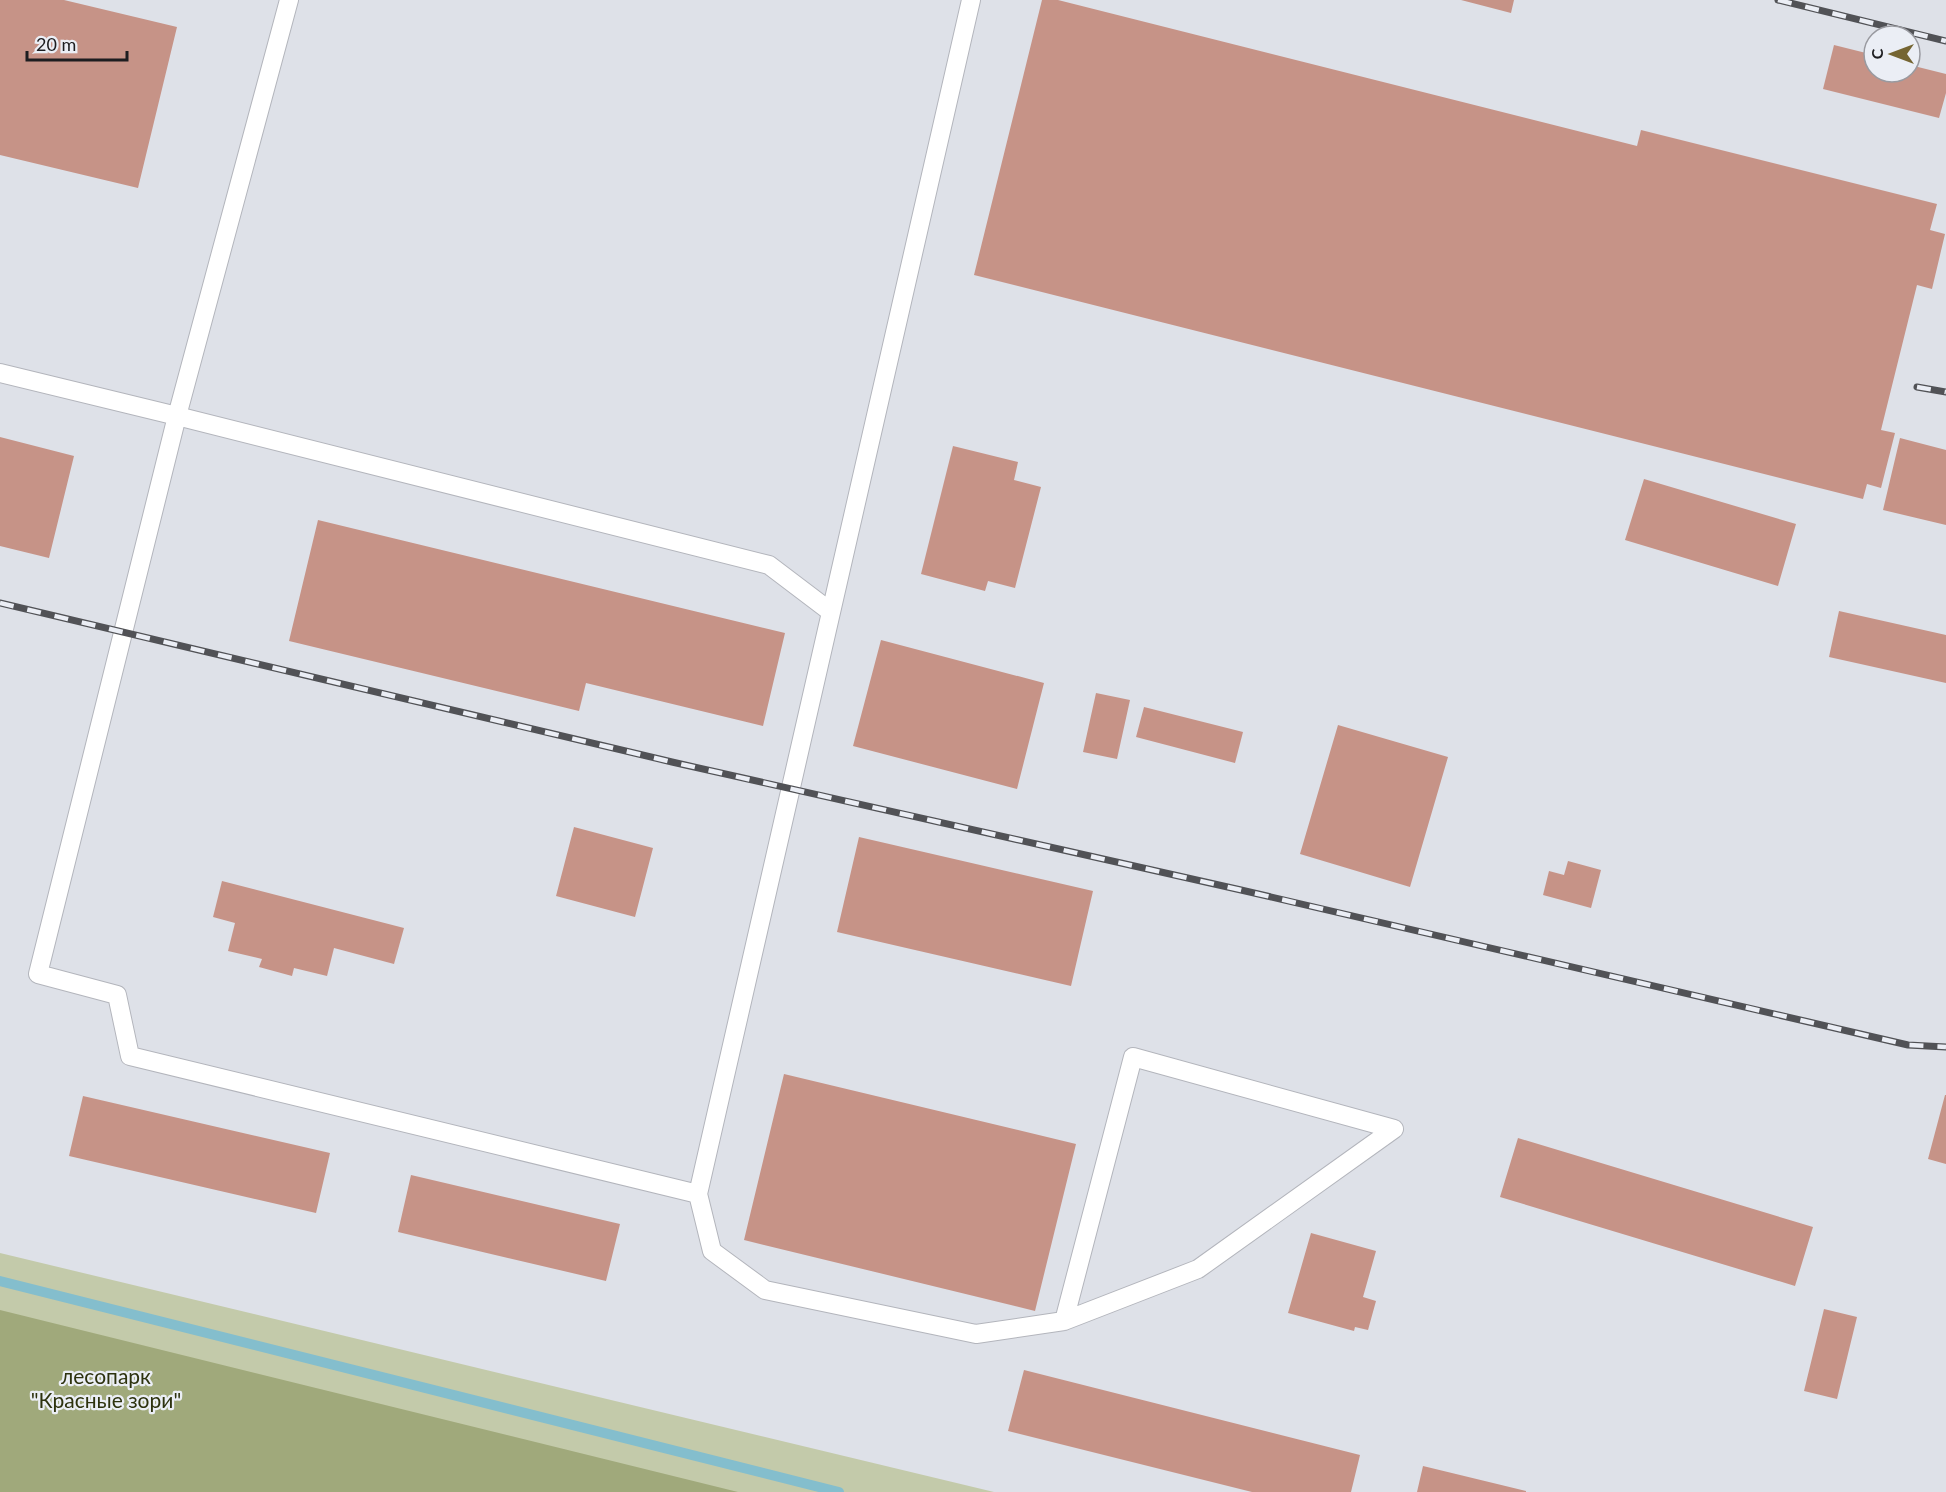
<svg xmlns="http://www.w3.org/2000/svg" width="1946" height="1492" viewBox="0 0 1946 1492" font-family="Lato,sans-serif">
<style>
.green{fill:#c3caaa}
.forest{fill:#a0a97b}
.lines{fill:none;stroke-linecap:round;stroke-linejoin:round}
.stream{stroke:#84becd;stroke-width:10}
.building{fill:#c69387}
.lane-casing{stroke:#b3b5bc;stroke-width:20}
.lane{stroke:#fff;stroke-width:18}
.rail-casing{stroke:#515256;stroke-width:7}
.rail{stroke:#ebeef5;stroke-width:4.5;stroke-dasharray:14;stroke-linecap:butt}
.labels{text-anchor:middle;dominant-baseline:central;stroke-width:4.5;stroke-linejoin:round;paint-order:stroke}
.park-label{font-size:21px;fill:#2d320e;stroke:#ebeef5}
</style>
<rect width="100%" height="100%" fill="#dee1e8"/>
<path class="green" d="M0,1253L994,1492H0Z"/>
<path class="forest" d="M0,1310L738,1492H0Z"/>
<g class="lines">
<path class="stream" d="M0,1281L839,1492"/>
</g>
<path class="building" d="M0,0H64L177,27L138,188L0,155Z
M1042,0H1058L1637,146L1641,130L1937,204L1930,230L1945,234L1932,289L1917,285L1881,430L1895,433L1881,488L1867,484L1863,499L974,275Z
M1461,0H1514L1511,13Z
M1834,45L1874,55V72H1910V65L1946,74V93L1939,118L1823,89Z
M0,437L74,456L49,558L0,546Z
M1900,438L1946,450V525L1883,510Z
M953,446L1018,462L1014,480L1041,487L1015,588L988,581L985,591L921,574Z
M1644,479L1796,524L1778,586L1625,540Z
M318,520L785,633L763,726L586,683L579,711L289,641Z
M1839,611L1946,635V683L1829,657Z
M881,640L1044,683L1017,789L853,746Z
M1096,693L1130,700L1117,759L1083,752Z
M1144,707L1243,732L1235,763L1136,737Z
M1338,725L1448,757L1410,887L1300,854Z
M574,827L653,848L635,917L556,896Z
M859,837L1093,891L1071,986L837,932Z
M1568,861L1601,870L1591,908L1543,895L1549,871L1564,875Z
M222,881L404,928L394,964L334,948L327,976L294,968L292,976L259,967L262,959L228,951L235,923L213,917Z
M784,1074L1076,1144L1035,1311L744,1240Z
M1945,1095H1946V1164L1928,1159Z
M83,1096L330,1153L316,1213L69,1156Z
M1518,1138L1813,1227L1795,1286L1500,1197Z
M411,1175L620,1224L606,1281L398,1232Z
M1311,1233L1376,1251L1363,1297L1376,1301L1368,1330L1355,1327L1354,1331L1288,1313Z
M1824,1309L1857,1317L1837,1399L1804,1391Z
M1024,1370L1360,1455L1351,1492H1252L1008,1431Z
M1423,1466L1526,1491V1492H1417Z"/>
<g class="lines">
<g class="lane-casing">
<path id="lane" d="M289,0L177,416L38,974L117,995L130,1056L698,1194L971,0
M0,373L177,416L769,565L831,612
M698,1194L712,1251L765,1290L976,1334L1064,1321L1198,1269L1394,1129
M1064,1321L1133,1057L1394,1129"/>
</g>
<use href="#lane" class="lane"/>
<g class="rail-casing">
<path id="rail" d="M1778,0L1946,41
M1917,387L1946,392
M0,603L672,762L1241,890L1908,1045L1946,1047"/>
</g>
<use href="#rail" class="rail"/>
</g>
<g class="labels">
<g class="park-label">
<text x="106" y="1375">лесопарк<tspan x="106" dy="24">"Красные зори"</tspan></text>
</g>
</g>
<g transform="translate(1892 54) rotate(270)"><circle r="28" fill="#ebeef5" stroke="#999aa0" stroke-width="1.5"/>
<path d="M0-4.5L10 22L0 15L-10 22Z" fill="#756532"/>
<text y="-9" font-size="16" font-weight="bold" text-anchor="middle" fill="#1d1d20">С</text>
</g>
<path d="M27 51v9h100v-9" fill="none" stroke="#1d1d20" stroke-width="3"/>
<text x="36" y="51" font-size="18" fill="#1d1d20" stroke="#ebeef5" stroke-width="4.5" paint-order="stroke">20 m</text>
</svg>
